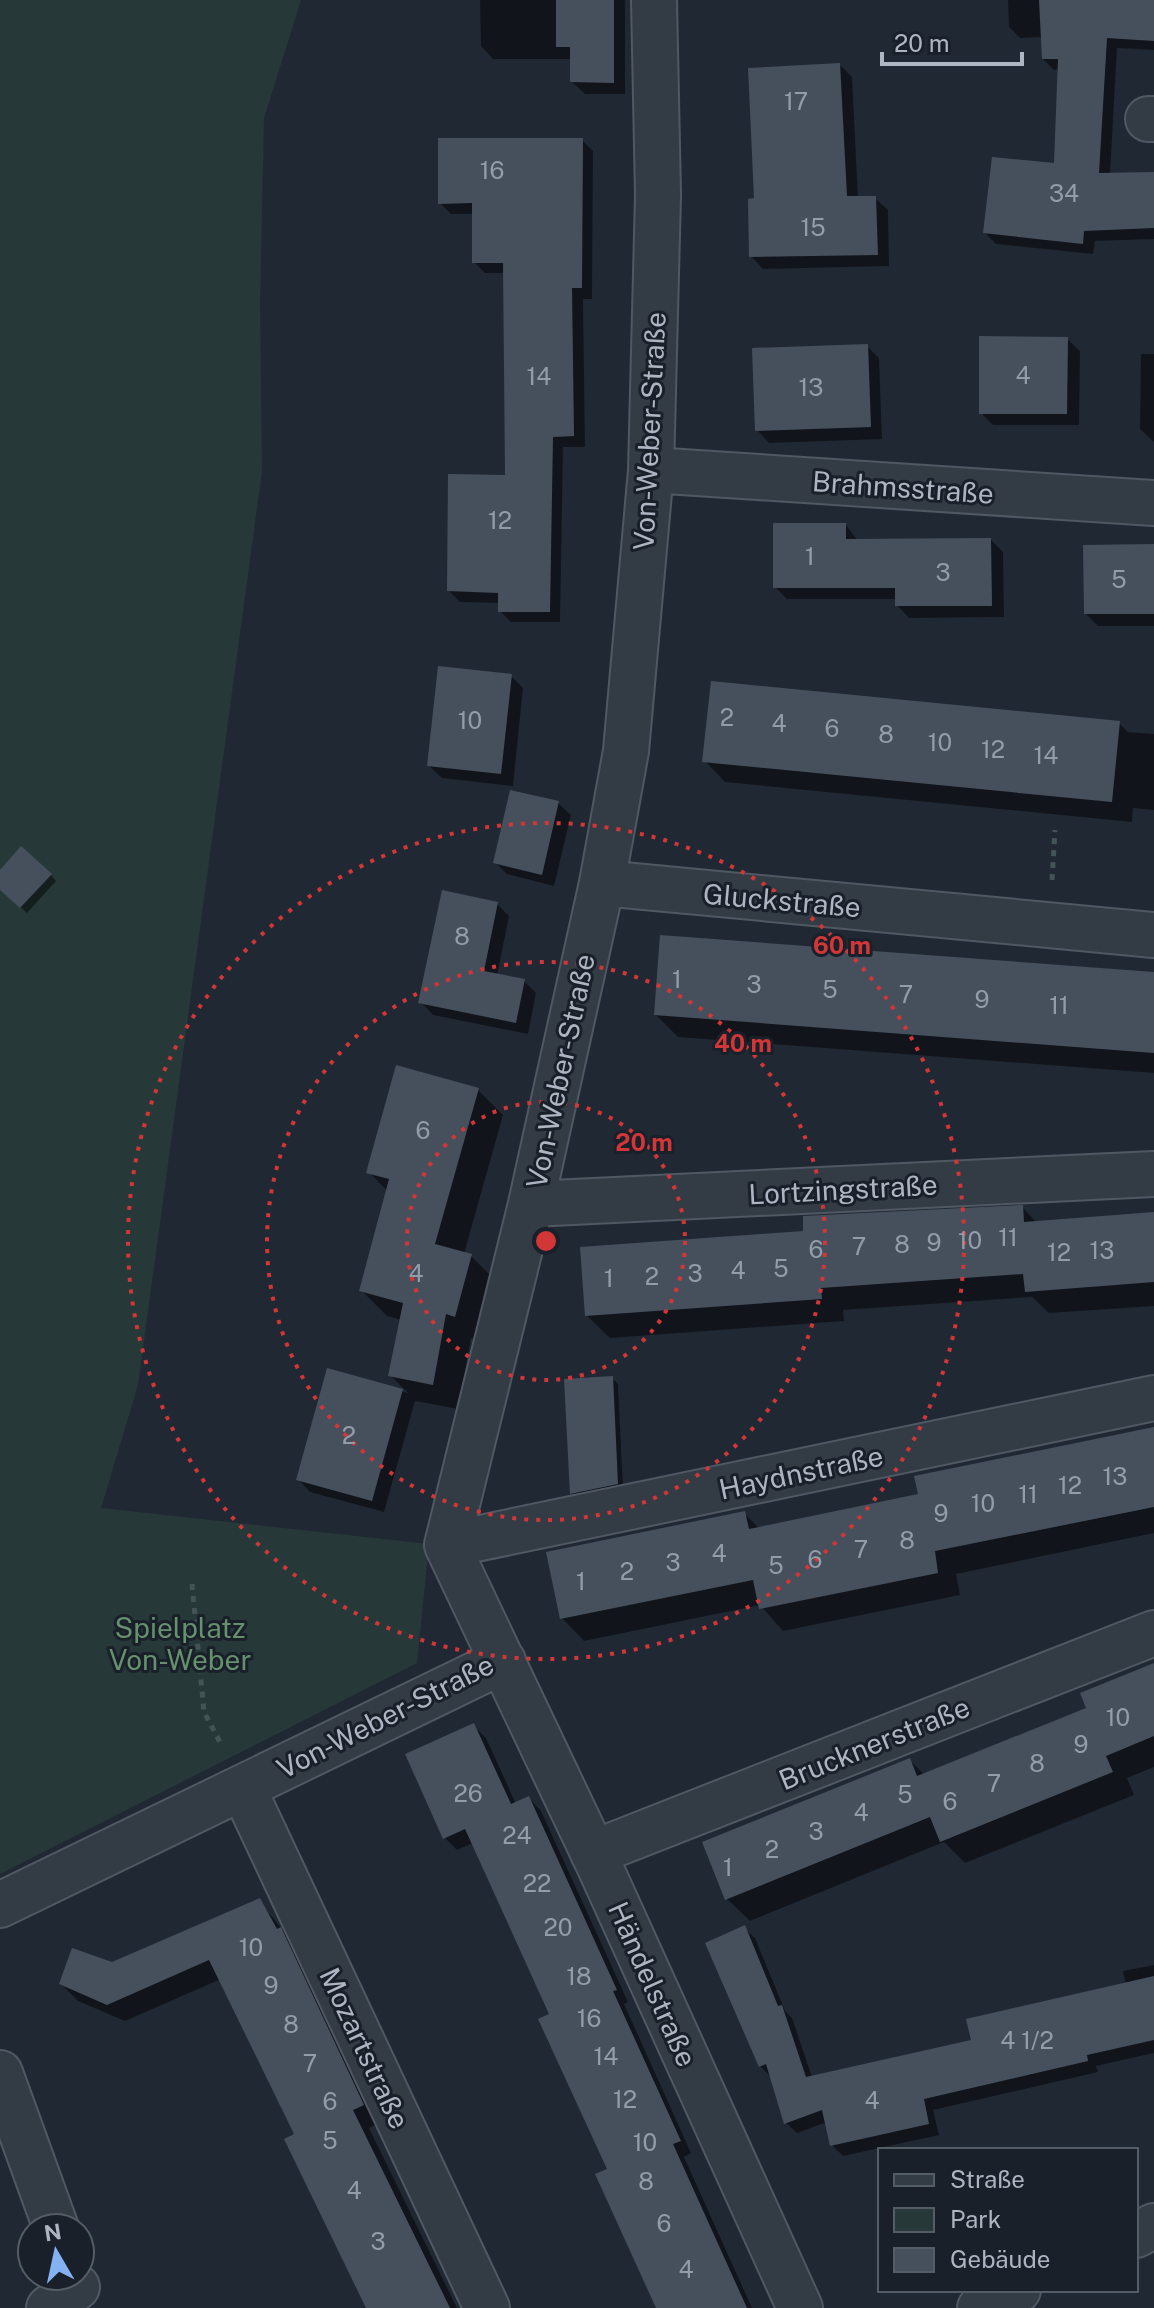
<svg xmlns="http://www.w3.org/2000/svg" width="1154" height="2308" viewBox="0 0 1154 2308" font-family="'Public Sans',sans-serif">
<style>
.green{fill:#263938}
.shadow{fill:#0007}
.building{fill:#46505d}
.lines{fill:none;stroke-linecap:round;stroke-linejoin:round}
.minor-casing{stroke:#505863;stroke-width:48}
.path{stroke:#435456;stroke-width:5;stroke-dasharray:6 6;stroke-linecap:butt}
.minor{stroke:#333b44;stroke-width:44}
.ring{fill:none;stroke:#d23637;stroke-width:4;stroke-dasharray:4 8}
.labels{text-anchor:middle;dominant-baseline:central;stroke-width:6;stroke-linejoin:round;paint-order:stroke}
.number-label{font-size:24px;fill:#939ca9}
.street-label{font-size:28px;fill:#adb5c2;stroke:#192029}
.park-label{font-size:28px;fill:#66906e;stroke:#192029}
.centre{fill:#d23637;stroke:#192029;stroke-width:4}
.ring-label{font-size:24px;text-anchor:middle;font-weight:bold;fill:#d23637;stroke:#192029;stroke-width:6;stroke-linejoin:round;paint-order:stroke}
</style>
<rect width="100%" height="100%" fill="#202933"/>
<path class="green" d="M0,0H301L264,118L260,303L262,471L138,1385L101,1508L429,1544L417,1663L0,1874Z"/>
<path class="shadow" d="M480,0H625V94H585L572,82V59H493L481,46Z
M1008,0H1154V50L1117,48L1110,175L1154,173V239L1095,241L1093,254L996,244L985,233L1055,166L1060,69L1054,70L1043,59L1042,37L1020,38L1009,27Z
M840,65L852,77L858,198H875L888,210L889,266L763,269L751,256L756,200Z
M582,140L593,151L592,299H583L585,447H563L560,622H511L500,611V603L460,602L449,591L507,477L505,273H485L474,262V214H451L440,203Z
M1067,339L1080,351L1079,425H993L981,413Z
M867,346L879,358L882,439L769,443L757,430Z
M1141,354H1154V442L1140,429Z
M846,525L858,541L991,540L1003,552L1004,617L909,618L897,605V599H787L775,587Z
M1154,546V626H1098L1086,614Z
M511,676L523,688L513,786L442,778L429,766Z
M1119,723L1128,732L1154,734V810L1133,808L1132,822L725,782L705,761Z
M558,803L571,815L554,886L507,874L495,862Z
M0,873L51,875L56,881L27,913L0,889Z
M497,904L509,916L497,976L524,981L536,993L528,1034L433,1015L421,1002Z
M1154,974V1073L678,1037L656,1015Z
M478,1090L503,1115L464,1254L471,1256L497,1282L481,1341L471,1338L458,1409L415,1401L384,1512L310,1492L298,1479L328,1371L408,1393L390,1375L401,1320L387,1316L361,1290L388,1192L369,1172Z
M1022,1207L1037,1223L1154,1214V1306L1049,1313L1032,1297L843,1310L844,1321L610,1338L587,1316L805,1233Z
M612,1378L618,1384L623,1489L577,1499L572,1493Z
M1154,1429V1533L956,1574L960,1595L783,1631L760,1605L584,1641L562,1618L744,1513L760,1529L920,1496Z
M1154,1666V1767L1127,1778L1134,1795L965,1863L944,1842L750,1921L727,1899L909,1760L925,1775L1088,1709Z
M474,1726L486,1738L516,1804L529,1798L541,1811L628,2002L624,2004L691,2153L684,2157L752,2308H658L552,2015L473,1843L457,1850L445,1838Z
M259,1901L297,1947L380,2122L369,2128L457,2308H368L297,2135L221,1979L125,2021L78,2001L61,1984Z
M744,1928L755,1938L785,2011L792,2018L812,2077L973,2042L1126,1985L1123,1971L1154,1965V2053L1096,2066L1098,2072L933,2110L939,2135L843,2156L832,2145L827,2122L797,2133L786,2123L771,2077L760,2066Z"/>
<path class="building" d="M556,0H614V83L570,82V47H556Z
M1039,0H1154V41L1107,38L1099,173L1154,172V228L1084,231L1083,244L983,233L992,157L1054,163L1058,59H1042Z
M840,63L847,196H876L878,255L749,257L748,199L754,198L748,68Z
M438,138H583L582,288H572L574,436L553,437L550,612H498V593L447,591L448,474L505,475L503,263H472V203L438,204Z
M979,336L1068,337L1067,414H979Z
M868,344L871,427L755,431L752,348Z
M773,523H846V539L991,538L992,606H895V588H773Z
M1154,544V614H1084L1083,545Z
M438,666L512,674L501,774L427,766Z
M711,681L1120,721L1112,802L702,762Z
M510,790L559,801L542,875L493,863Z
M21,846L52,874L20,908L0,890V870Z
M442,890L498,902L484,971L525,979L516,1023L418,1003Z
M660,935L1154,972V1053L654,1015Z
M396,1065L479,1088L435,1244L472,1254L455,1317L446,1314L433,1385L388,1376L403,1303L359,1291L389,1179L366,1173Z
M1023,1205L1024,1222L1154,1212V1282L1025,1292L1023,1274L821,1288L822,1299L585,1316L580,1247L803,1231V1216Z
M327,1368L403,1389L372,1501L296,1480Z
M613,1376L618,1484L570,1494L564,1379Z
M1154,1427V1507L935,1551L938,1573L759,1609L753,1580L560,1619L546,1552L745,1511L749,1529L918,1494L914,1476Z
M1154,1663V1736L1106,1756L1113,1772L940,1842L930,1817L725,1900L702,1842L910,1758L917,1776L1086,1708L1080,1693Z
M474,1723L511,1804L529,1796L617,1990L613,1991L681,2141L673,2144L747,2308H656L595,2174L607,2169L538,2019L549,2014L465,1829L443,1839L405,1754Z
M260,1898L277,1929L281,1927L364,2105L353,2110L450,2308H366L284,2139L294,2134L209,1960L107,2005L59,1984L72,1948L112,1962Z
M745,1925L778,2006L782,2005L806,2077L971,2040L966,2019L1154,1976V2040L1087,2055L1088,2061L924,2099L929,2124L830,2146L822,2110L784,2124L766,2064L759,2067L705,1943Z"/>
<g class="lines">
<g class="minor-casing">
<path id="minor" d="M654,0L658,195L651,470L626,751L602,883L531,1204L447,1545L599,1865L800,2308
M1148,119H1154
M651,470L1154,503
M602,883L1154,935
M531,1204L1154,1174
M447,1545L1154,1398
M243,1788L487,2308
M593,1853L1154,1633
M0,1905L503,1661
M0,2073L56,2228
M1136,2235L1154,2226
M49,2308L77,2287
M980,2308L1018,2290"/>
</g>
<path class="path" d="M1052,880L1055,830
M192,1584L204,1712L222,1746"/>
<use href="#minor" class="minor"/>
</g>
<g class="ring">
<circle cx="546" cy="1241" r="139"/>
<circle cx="546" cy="1241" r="279"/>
<circle cx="546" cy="1241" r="418"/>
</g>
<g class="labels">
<g class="number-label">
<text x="796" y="101">17</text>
<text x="492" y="170">16</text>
<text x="1064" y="193">34</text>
<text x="813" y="227">15</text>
<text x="1023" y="375">4</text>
<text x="539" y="376">14</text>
<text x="811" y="387">13</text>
<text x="500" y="520">12</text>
<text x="810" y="556">1</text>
<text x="943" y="572">3</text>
<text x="1119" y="579">5</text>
<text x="727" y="717">2</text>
<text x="470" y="720">10</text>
<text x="779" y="723">4</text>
<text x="832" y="728">6</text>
<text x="886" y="734">8</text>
<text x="940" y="742">10</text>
<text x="993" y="749">12</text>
<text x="1046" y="755">14</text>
<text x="462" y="936">8</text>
<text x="677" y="979">1</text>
<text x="754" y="984">3</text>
<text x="830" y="989">5</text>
<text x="906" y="994">7</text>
<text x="982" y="999">9</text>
<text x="1059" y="1005">11</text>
<text x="423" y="1130">6</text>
<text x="1008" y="1237">11</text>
<text x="970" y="1240">10</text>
<text x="934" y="1242">9</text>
<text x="902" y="1244">8</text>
<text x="859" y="1246">7</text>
<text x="816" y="1249">6</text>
<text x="1102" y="1250">13</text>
<text x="1059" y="1252">12</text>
<text x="781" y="1268">5</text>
<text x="738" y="1270">4</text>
<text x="416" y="1273">4</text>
<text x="695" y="1273">3</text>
<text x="652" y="1276">2</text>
<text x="609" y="1278">1</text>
<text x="349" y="1435">2</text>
<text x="1115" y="1476">13</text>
<text x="1070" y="1485">12</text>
<text x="1028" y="1494">11</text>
<text x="983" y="1503">10</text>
<text x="941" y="1513">9</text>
<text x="907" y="1540">8</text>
<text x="861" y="1549">7</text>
<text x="719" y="1553">4</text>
<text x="815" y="1559">6</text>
<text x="673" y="1562">3</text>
<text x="776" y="1565">5</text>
<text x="627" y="1571">2</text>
<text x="581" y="1581">1</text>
<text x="1118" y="1717">10</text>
<text x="1081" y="1744">9</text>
<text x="1037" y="1763">8</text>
<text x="994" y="1783">7</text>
<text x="468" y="1793">26</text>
<text x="905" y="1794">5</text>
<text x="950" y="1801">6</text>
<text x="861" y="1812">4</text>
<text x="816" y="1831">3</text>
<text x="517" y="1835">24</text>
<text x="772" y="1849">2</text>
<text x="728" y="1867">1</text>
<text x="537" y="1883">22</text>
<text x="558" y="1927">20</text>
<text x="251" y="1947">10</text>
<text x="579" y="1976">18</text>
<text x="271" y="1985">9</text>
<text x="589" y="2018">16</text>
<text x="291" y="2024">8</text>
<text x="1027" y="2040">4 1/2</text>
<text x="606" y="2056">14</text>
<text x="310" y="2063">7</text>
<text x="625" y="2099">12</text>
<text x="872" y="2100">4</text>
<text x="330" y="2101">6</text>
<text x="330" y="2140">5</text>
<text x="645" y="2142">10</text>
<text x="646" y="2181">8</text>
<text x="354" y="2190">4</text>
<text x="664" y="2223">6</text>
<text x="378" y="2241">3</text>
<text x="686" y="2269">4</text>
</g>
<g class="street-label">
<text transform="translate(649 431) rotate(-87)">Von-Weber-Straße</text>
<text transform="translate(903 487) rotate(4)">Brahmsstraße</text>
<text transform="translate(782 900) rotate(5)">Gluckstraße</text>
<text transform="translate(560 1071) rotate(-78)">Von-Weber-Straße</text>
<text transform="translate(843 1189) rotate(-3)">Lortzingstraße</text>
<text transform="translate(801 1472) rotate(-12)">Haydnstraße</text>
<text transform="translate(385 1716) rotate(-27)">Von-Weber-Straße</text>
<text transform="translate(874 1743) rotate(-22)">Brucknerstraße</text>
<text transform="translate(653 1984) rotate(66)">Händelstraße</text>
<text transform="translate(365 2048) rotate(65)">Mozartstraße</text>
</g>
<g class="park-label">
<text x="180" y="1627">Spielplatz<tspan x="180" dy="32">Von-Weber</tspan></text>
</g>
</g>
<circle cx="546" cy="1241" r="12" class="centre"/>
<g class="ring-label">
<text x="842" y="954">60 m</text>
<text x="743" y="1052">40 m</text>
<text x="644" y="1151">20 m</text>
</g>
<rect x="878" y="2148" width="260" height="144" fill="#192029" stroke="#545c66" stroke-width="2"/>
<rect x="894" y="2174" width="40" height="12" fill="#333b44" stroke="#545c66" stroke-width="2"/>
<text x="950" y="2188" font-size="24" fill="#adb5c2">Straße</text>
<rect x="894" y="2208" width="40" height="24" fill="#263938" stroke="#545c66" stroke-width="2"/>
<text x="950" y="2228" font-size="24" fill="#adb5c2">Park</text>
<rect x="894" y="2248" width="40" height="24" fill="#46505d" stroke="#545c66" stroke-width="2"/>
<text x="950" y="2268" font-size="24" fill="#adb5c2">Gebäude</text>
<g transform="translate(56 2252) rotate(351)"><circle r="38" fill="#192029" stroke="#545c66" stroke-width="2"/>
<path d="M0-6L14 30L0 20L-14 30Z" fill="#83b1f1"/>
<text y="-12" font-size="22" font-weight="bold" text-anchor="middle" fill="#adb5c2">N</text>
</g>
<path d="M882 52v12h140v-12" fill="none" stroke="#adb5c2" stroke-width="4"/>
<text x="894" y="52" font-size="24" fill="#adb5c2" stroke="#192029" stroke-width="6" paint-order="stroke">20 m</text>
</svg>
